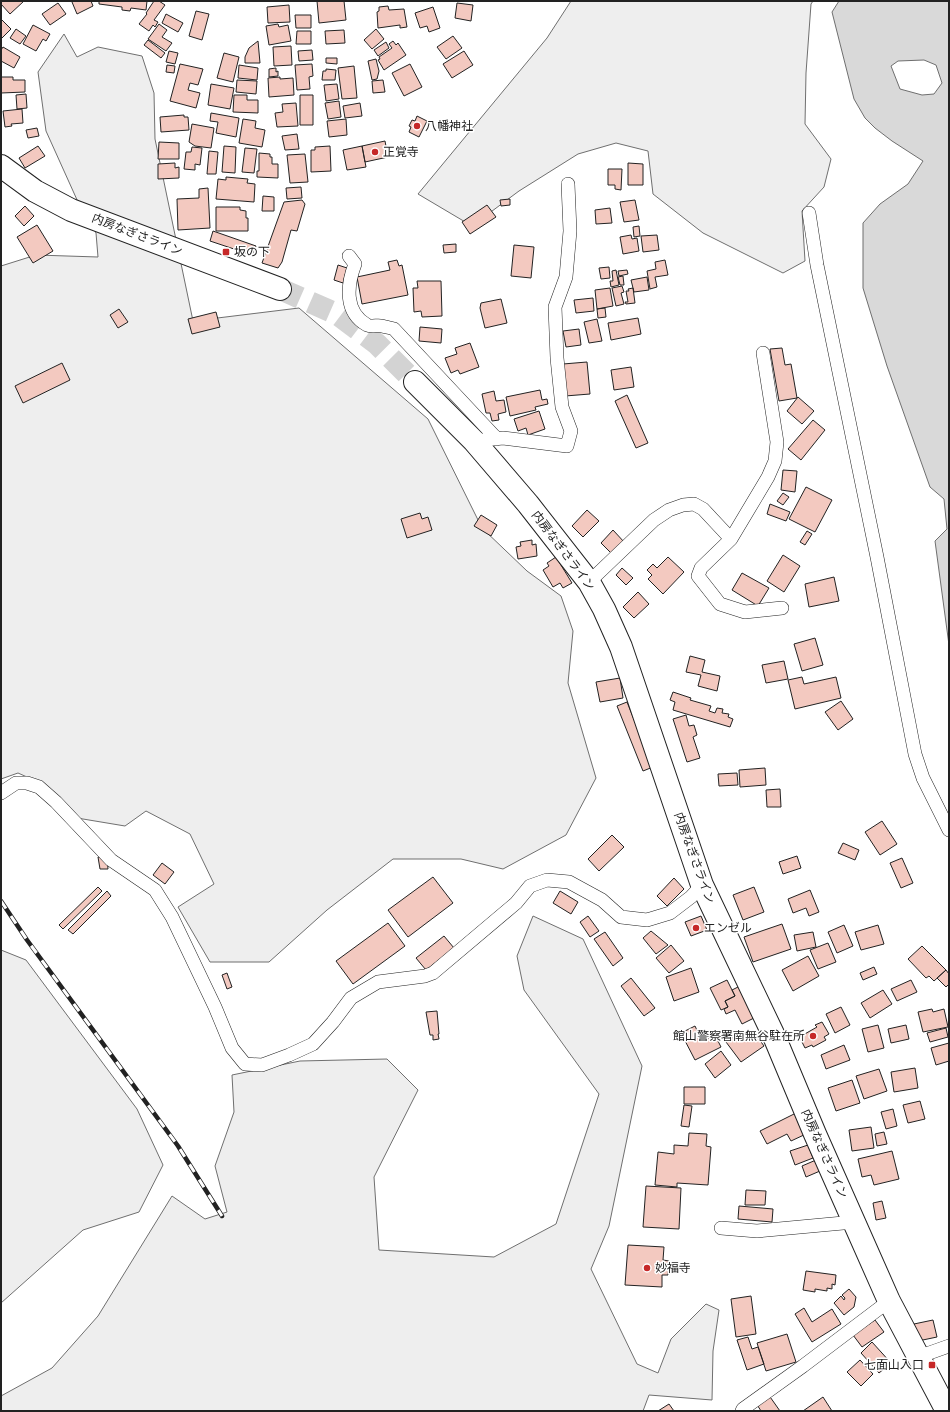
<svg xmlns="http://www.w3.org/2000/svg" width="950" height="1412" viewBox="0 0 950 1412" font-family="'Sofia Sans Condensed','Noto Sans JP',sans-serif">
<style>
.green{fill:#eee;stroke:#6f6f6f}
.water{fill:#d9d9d9;stroke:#6f6f6f;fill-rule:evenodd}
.building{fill:#f3c9c0;stroke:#222}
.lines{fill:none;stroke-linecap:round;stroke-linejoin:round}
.highway-tunnel{stroke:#d3d3d3;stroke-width:22;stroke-dasharray:22 11;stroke-linecap:butt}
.street-casing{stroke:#222;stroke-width:14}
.highway-casing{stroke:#222;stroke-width:24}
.street{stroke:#fff;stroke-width:13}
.highway{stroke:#fff;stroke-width:22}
.rail-casing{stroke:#222;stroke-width:4.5}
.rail{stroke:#fff;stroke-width:3;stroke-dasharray:9;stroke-linecap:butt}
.poi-dot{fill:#c62828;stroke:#fff;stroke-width:1.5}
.labels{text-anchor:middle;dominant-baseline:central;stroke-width:3;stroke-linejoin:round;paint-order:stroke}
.poi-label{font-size:12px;fill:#222;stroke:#fff;text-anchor:start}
.street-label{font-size:12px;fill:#222;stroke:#fff}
</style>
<rect width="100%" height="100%" fill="#fff"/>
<path class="green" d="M571,1H813L811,4L806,73L805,124L831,159L824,187L802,211L805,261L783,273L703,233L653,194L648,151L616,143L578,154L519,191L472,226L418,194L547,38Z
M64,34L77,57L98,47L142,56L154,93L155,139L193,321L299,308L428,419L482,528L527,571L561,596L573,631L568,683L596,778L566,835L503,869L461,859H393L327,910L269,962H210L178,907L214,884L190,834L146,811L125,826L77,818L45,785L18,773L1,779V266L36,255L98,257L96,233L78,202L46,131L38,72Z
M533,916L583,939L642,1066L609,1226L591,1269L637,1364L658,1373L671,1339L706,1304L719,1310L713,1351L712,1400L649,1395L643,1411H1V1396L52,1368L98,1316L172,1196L205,1219L227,1212L215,1166L234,1112L232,1075L300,1061L387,1059L418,1090L374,1177L379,1250L494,1257L556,1224L599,1094L524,990L517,956Z
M1,950L26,960L137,1109L163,1165L139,1212L83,1230L1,1303Z"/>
<path class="water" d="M839,1H949V645L935,541L947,529L944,499L930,487L887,366L863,288V223L880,204L908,184L923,161L892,141L875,128L865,118L854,99L832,12ZM924,60L936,65L942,83L934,94L922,95L900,89L891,66L898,61Z"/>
<path class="building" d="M1,1H24L10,14L1,4Z
M73,1H91L93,6L77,14L72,2Z
M99,1H147L146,10L131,8L130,11L122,10V7L99,4Z
M154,1H159L165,5L154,20L158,22L155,27L153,25L149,31L139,24L147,14L146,13Z
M317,1H344L346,20L319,23Z
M58,3L66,14L50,25L42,14Z
M457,3L473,5L471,21L455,18Z
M289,5L290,22L268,23L267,7Z
M388,6L389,10L404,9L407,27L400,28V25L378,28L377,12L379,11V7Z
M433,7L440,28L429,32L427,26L420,28L415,13Z
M196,11L209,14L202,40L189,36Z
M166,14L183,23L178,32L162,23Z
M295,15H311V28H296Z
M2,20L11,29L1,39V21Z
M159,24L167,30L162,37L172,43L166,51L148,39Z
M278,24L279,27L288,25L291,41L269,45L266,26Z
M33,25L50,34L46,41L43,39L36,51L23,44Z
M16,29L26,36L20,44L10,38Z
M376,29L384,39L372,49L364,40Z
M344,30L345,43L326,44L325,31Z
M297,31H311V44H296Z
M453,36L462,48L446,59L437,47Z
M148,40L165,53L161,58L144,45Z
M258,41L260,63H245V57L249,48Z
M393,41L396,45L398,43L406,55L384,70L378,60L380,59L379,57L392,48L389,44Z
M386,42L389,48L378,56L374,50Z
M291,46L292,65L274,66L273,47Z
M3,47L20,57L14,68L1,61V50Z
M312,50L313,60L299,61L298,51Z
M169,51L178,53L175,64L166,62Z
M464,51L473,65L452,78L443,64Z
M224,53L239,57L233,82L217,78Z
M326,58H337V64L326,63Z
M376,59L379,71L377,79L372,80L368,61Z
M180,64L203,69L198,85L190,83L188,90L200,93L196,108L170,101Z
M312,64L313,76L309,77L310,89L297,90L295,65Z
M410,64L422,87L404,96L392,73Z
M167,65L175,66L174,73L166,72Z
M239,65L258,68L257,80L238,78Z
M354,66L357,98L342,99L338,68Z
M276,68V72L278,71V76L269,77V69Z
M326,69L336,70L335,80H322L323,71H326Z
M1,77H13V80H25V92L1,93Z
M280,77V79L293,78L294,95L269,97L268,78Z
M237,80L257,81L256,94L236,92Z
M383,80L385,92L373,93L372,81Z
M211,84L234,88L230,109L208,105Z
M337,84L339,99L326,101L324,85Z
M26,94L27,108L17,109L16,95Z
M234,95H247V100H258V113L233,112Z
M300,95H313V125H300Z
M339,101L341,117L328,119L325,103Z
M296,103L298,126L277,127L275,113L283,112L282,104Z
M360,103L362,116L345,118L343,106Z
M22,109L23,123L11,124L12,126L5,127L3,111Z
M211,113L239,118L236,137L216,133L218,122L210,121Z
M184,115V117H188L189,130L161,132L160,117Z
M417,116L427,121L419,137L409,132L411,127L409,126L412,120L415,121Z
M243,119L256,121L255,128L265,130L262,147L239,143Z
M346,119L347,135L329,137L327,121Z
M192,124L214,128L211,148L195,146L189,142Z
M37,128L39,136L28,138L26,130Z
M297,134L299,149L285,150L282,136Z
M385,141L388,157L365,162L362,146Z
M159,142L179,143V159H158Z
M38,146L45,156L25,168L19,158Z
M224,146L236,147L235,173L222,172Z
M330,146L331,171L311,172V150H315V147Z
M362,146L366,167L347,170L343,150Z
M192,147L202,148L200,165L195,164V170L184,169L186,152H191Z
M245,148L257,149L254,173L242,172Z
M209,151L218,152L216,174H207Z
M259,153L270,154V157H272V164H278V178L257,177V171H259Z
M305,154L308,182L290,183L287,155Z
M175,163V168L179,167V178L158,179V164Z
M628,163L643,164V185H628Z
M608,169H622L621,190L615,189V185H608Z
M226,177L248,179L247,183L255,184L254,202L216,199L218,179L226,180Z
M301,187L302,198L287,199L286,188Z
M208,188L210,228L178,230L177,199L199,198V189Z
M263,196L274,197V211H262Z
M510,199V205L501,206L500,200Z
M302,200L305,204L297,231L291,230L282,262L278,268L262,263L284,202Z
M635,200L639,220L624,222L620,202Z
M487,205L496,217L470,234L462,222Z
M25,206L34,216L24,226L15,216Z
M216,207H240V210L246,211V218H248V231H216Z
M610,208L612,223L596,224L595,210Z
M37,225L53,251L33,263L17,237Z
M639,226L640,236L634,237L633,227Z
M213,231L256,246L252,255L210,241Z
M631,235L632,239L637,238L639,251L623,254L620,237Z
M657,235L659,250L643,252L641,236Z
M456,244V252L444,253L443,245Z
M514,245L534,247L531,278L511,276Z
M397,260L399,266L402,265L408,295L362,304L357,277L390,270L388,262Z
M665,260L668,275L655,277L657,287L650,289L647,271L656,269L655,262Z
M338,265L347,268L343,283L334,280Z
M609,267L610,278L601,279L599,268Z
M616,270L619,285L611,287L610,281H613L612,271Z
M627,270L628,274L619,276L618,271Z
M623,276L624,285H620L618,277Z
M647,277L649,290L634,292L631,280Z
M417,281H441L442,316L422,317L421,311L414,312L413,288H418Z
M622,286L624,292L621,293L624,304L616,306L612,288Z
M610,288L613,306L597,309L595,290Z
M633,288L635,303L626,304L625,302H628L626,291H629L628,289Z
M593,298L594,311L576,313L574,300Z
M501,299L507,323L485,328L480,308L481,303Z
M605,308L606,317L598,318L597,309Z
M119,309L128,322L118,328L110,315Z
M216,312L220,327L192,334L188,319Z
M638,318L641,334L611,340L608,323Z
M597,319L602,341L589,343L584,322Z
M420,327L442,329L441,343L419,341Z
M579,329L581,345L566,347L563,331Z
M470,343L479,367L460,374L458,370L451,373L445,358L457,354L455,348Z
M782,348L785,365L791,364L797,398L779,401L770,349Z
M587,362L590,394L565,396L563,364Z
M62,363L70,380L23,403L15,386Z
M631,367L634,387L614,390L611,370Z
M540,390L542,400L547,399L548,404L535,407L536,410L510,416L506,397Z
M494,391L496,401L504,400L506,412L498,414L499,420L492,421L490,413H486L482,394Z
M627,395L648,443L636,448L615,401Z
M798,397L814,411L802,424L787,411Z
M539,411L545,429L528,435L526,428L518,431L514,419Z
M813,420L825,430L801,460L788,449Z
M783,470L797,471L795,492L781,490Z
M806,487L832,500L815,532L789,519Z
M783,493L789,497L783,505L777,501Z
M770,504L790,512L786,521L767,514Z
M587,510L599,521L583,537L572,526Z
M420,513L422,519L428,517L432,530L407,538L401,519Z
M481,515L497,525L491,536L474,526Z
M613,530L625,543L613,555L601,543Z
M807,531L812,534L805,545L800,542Z
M532,540V545L536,544L537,556L518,559L516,547L521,546L520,542Z
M783,555L800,566L784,592L767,581Z
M556,557L572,583L563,588L560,583L553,587L543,570L549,566L547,563Z
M668,557L684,572L663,594L648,579L652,575L647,570L653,564L657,568Z
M622,568L633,578L626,585L616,575Z
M742,573L769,588L758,606L732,590Z
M834,577L839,601L809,607L805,584Z
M638,592L649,604L634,618L623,607Z
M815,638L823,665L802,671L794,644Z
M690,656L705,660L702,672L720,676L717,691L698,686L701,675L686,672Z
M784,661L788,679L766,683L762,665Z
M802,677L804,684L836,677L841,698L795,709L788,680Z
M620,678L623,698L600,702L596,682Z
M673,692L691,698L690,700L711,706L709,711L715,713L717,708L723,709L722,713L729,714L728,717L733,719L730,727L673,710L675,702L670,700Z
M841,701L853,719L838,730L825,712Z
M627,702L653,767L643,771L617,706Z
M686,715L689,726L694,725L697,735L693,737L700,758L687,762L673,719Z
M765,768L766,785L740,787L739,770Z
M737,773L738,785L719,786L718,774Z
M780,789L781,807H767L766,790Z
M882,821L897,844L880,855L865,832Z
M612,835L624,847L599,871L588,859Z
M843,843L859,850L855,860L838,853Z
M107,856L108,869H100L98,857Z
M797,856L801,868L783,874L779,862Z
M902,858L913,883L901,888L890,863Z
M162,863L174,872L165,884L153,875Z
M433,877L453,903L408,937L388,910Z
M674,878L684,889L667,906L657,896Z
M98,887L102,891L63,929L59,925Z
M754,887L764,912L743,920L733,895Z
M810,890L819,912L809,916L806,908L793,913L788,899Z
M107,891L111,896L73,934L68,930Z
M560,891L578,902L571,914L553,903Z
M588,916L599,931L590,937L580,922Z
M701,916L707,930L691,936L685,922Z
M388,923L405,946L353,984L336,961Z
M782,924L791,949L753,962L744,937Z
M844,925L853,946L837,953L828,932Z
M878,925L884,944L861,950L855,932Z
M651,931L668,945L656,954L643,938Z
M605,932L623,958L613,966L594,939Z
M813,932L816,947L797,951L794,935Z
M444,936L454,948L426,970L416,958Z
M828,943L836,962L818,969L810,950Z
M671,945L684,961L669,973L656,958Z
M922,946L946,970L934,981L929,976L926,978L908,959Z
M808,956L819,976L793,991L782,970Z
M874,967L877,974L863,980L860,973Z
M691,968L699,992L674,1001L666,977Z
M946,970L949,974V984L946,987L937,978Z
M227,973L232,987L227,989L222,975Z
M631,978L655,1008L644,1016L621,986Z
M727,980L735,996L725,1001L728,1007L721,1010L710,988Z
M911,980L917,992L897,1001L891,989Z
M740,986L756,1017L742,1024L735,1010L726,1014L724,1009L728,1007L725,1001L735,996L732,990Z
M883,990L892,1004L870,1018L861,1003Z
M841,1007L850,1025L835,1033L826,1014Z
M932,1009L933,1012L944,1009L948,1027L923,1032L918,1012Z
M437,1011L439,1034H438L439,1039L433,1040V1035H430L426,1012Z
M822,1022L829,1034L824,1037L826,1040L813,1047L812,1045L805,1048L798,1034L802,1032L803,1035L817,1027L815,1025Z
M878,1025L884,1048L868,1052L862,1029Z
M906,1025L909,1039L891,1043L888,1029Z
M695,1026L702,1041L715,1035L721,1047L695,1060L681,1033Z
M946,1028L948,1037L930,1042L927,1033Z
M754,1032L764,1046L741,1062L726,1042L738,1034L742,1040Z
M949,1043V1061L936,1065L931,1048Z
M844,1045L850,1060L826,1069L821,1055Z
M721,1051L731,1065L715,1078L705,1064Z
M915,1068L918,1088L894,1092L891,1072Z
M879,1069L887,1091L864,1099L856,1076Z
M852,1080L860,1103L836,1111L828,1088Z
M684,1087H705V1104H684Z
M920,1101L925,1119L908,1123L903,1105Z
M684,1105L692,1106L689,1127L681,1126Z
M893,1109L897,1126L886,1129L881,1112Z
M796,1113L806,1134L791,1141L787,1134L767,1144L760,1131Z
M871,1127L874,1148L852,1151L849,1130Z
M884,1132L887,1144L877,1146L875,1134Z
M689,1133L707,1134L706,1146L711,1147L708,1185L677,1183V1187L655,1185L658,1152L674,1154V1145L688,1146Z
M808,1145L813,1158L795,1165L790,1151Z
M892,1151L899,1179L874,1185L871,1175L862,1177L858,1159Z
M816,1160L820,1171L806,1177L802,1166Z
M646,1186L681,1188L679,1229L643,1227Z
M746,1190L766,1191L765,1205H745Z
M882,1201L886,1218L876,1220L873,1203Z
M739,1206L773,1209L772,1222L738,1219Z
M628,1245L664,1247L663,1260L669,1261L668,1275H662V1287L625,1285Z
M806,1271L836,1275L835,1285L832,1284V1289L827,1288V1291L815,1289V1292L803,1290Z
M849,1289L856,1297L854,1307L844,1315L834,1303L841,1296L844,1300L845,1298L842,1295Z
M751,1296L756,1334L736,1337L731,1299Z
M804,1308L812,1322L832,1309L841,1324L812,1342L795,1314Z
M875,1320L884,1332L862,1347L853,1335Z
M933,1320L937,1337L918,1341L914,1324Z
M787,1334L796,1362L766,1371L757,1343Z
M748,1337L752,1349L758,1347L764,1364L747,1370L737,1340Z
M872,1342L891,1363L879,1373L861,1353Z
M860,1360L873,1374L861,1386L847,1372Z
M768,1394L780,1411H761L756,1403Z
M823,1397L832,1411H803Z
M669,1404L674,1411H658Z"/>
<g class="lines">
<path class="highway-tunnel" d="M280,289L337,314L377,344L415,382"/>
<g class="street-casing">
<path id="street" d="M809,213L817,265L877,557L915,754L923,778L949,830
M349,256L355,264C347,285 344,312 367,325C371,327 378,325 382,326C386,327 391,328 394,329L497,439
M763,353L777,442L775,461L768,477L731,539L701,568L698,576L720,604L745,612L782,608
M474,441L503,438L567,446L571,431L562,407L557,358L555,307L566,277L570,231L568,184
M589,582L654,520L669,510L683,505L694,504L703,509L731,539
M1,793L16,783H27L39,787L56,802L111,860L155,890L172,917L215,1007L232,1048L245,1064L262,1065L289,1055L313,1044L333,1022L351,998L378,982L425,976L433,973L516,903L530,886L547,880L569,882L602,900L621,917L647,920L670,913L691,897L702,885
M721,1228L757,1231L854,1222
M918,1357L949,1346
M742,1411L743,1409L803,1366L889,1301"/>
</g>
<g class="highway-casing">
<path id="highway" d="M1,166L35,191L71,210L280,289
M415,382L474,441L528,504L589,582L604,609L621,647L702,885L774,1036L815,1134L889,1301L947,1411"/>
</g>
<use href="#street" class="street"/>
<use href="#highway" class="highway"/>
<g class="rail-casing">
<path id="rail" d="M1,901L27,940L178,1146L222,1216"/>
</g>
<use href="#rail" class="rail"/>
</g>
<g class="poi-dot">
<circle cx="417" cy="126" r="4"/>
<circle cx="375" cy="152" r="4"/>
<rect x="222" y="248" width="8" height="8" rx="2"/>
<circle cx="696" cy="928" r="4"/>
<circle cx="813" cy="1036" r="4"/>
<circle cx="647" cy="1268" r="4"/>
<rect x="928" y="1361" width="8" height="8" rx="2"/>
</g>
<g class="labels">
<g class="poi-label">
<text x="425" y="126">八幡神社</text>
<text x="383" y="152">正覚寺</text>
<text x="234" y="252">坂の下</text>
<text x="704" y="928">エンゼル</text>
<text x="805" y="1036" text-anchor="end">館山警察署南無谷駐在所</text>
<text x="655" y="1268">妙福寺</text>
<text x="924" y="1365" text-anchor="end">七面山入口</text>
</g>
<g class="street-label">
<text transform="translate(137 235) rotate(21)">内房なぎさライン</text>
<text transform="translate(563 551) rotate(53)">内房なぎさライン</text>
<text transform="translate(694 858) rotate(70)">内房なぎさライン</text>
<text transform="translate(824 1154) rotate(66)">内房なぎさライン</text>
</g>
</g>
<rect width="950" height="1412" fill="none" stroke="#222222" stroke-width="4"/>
</svg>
